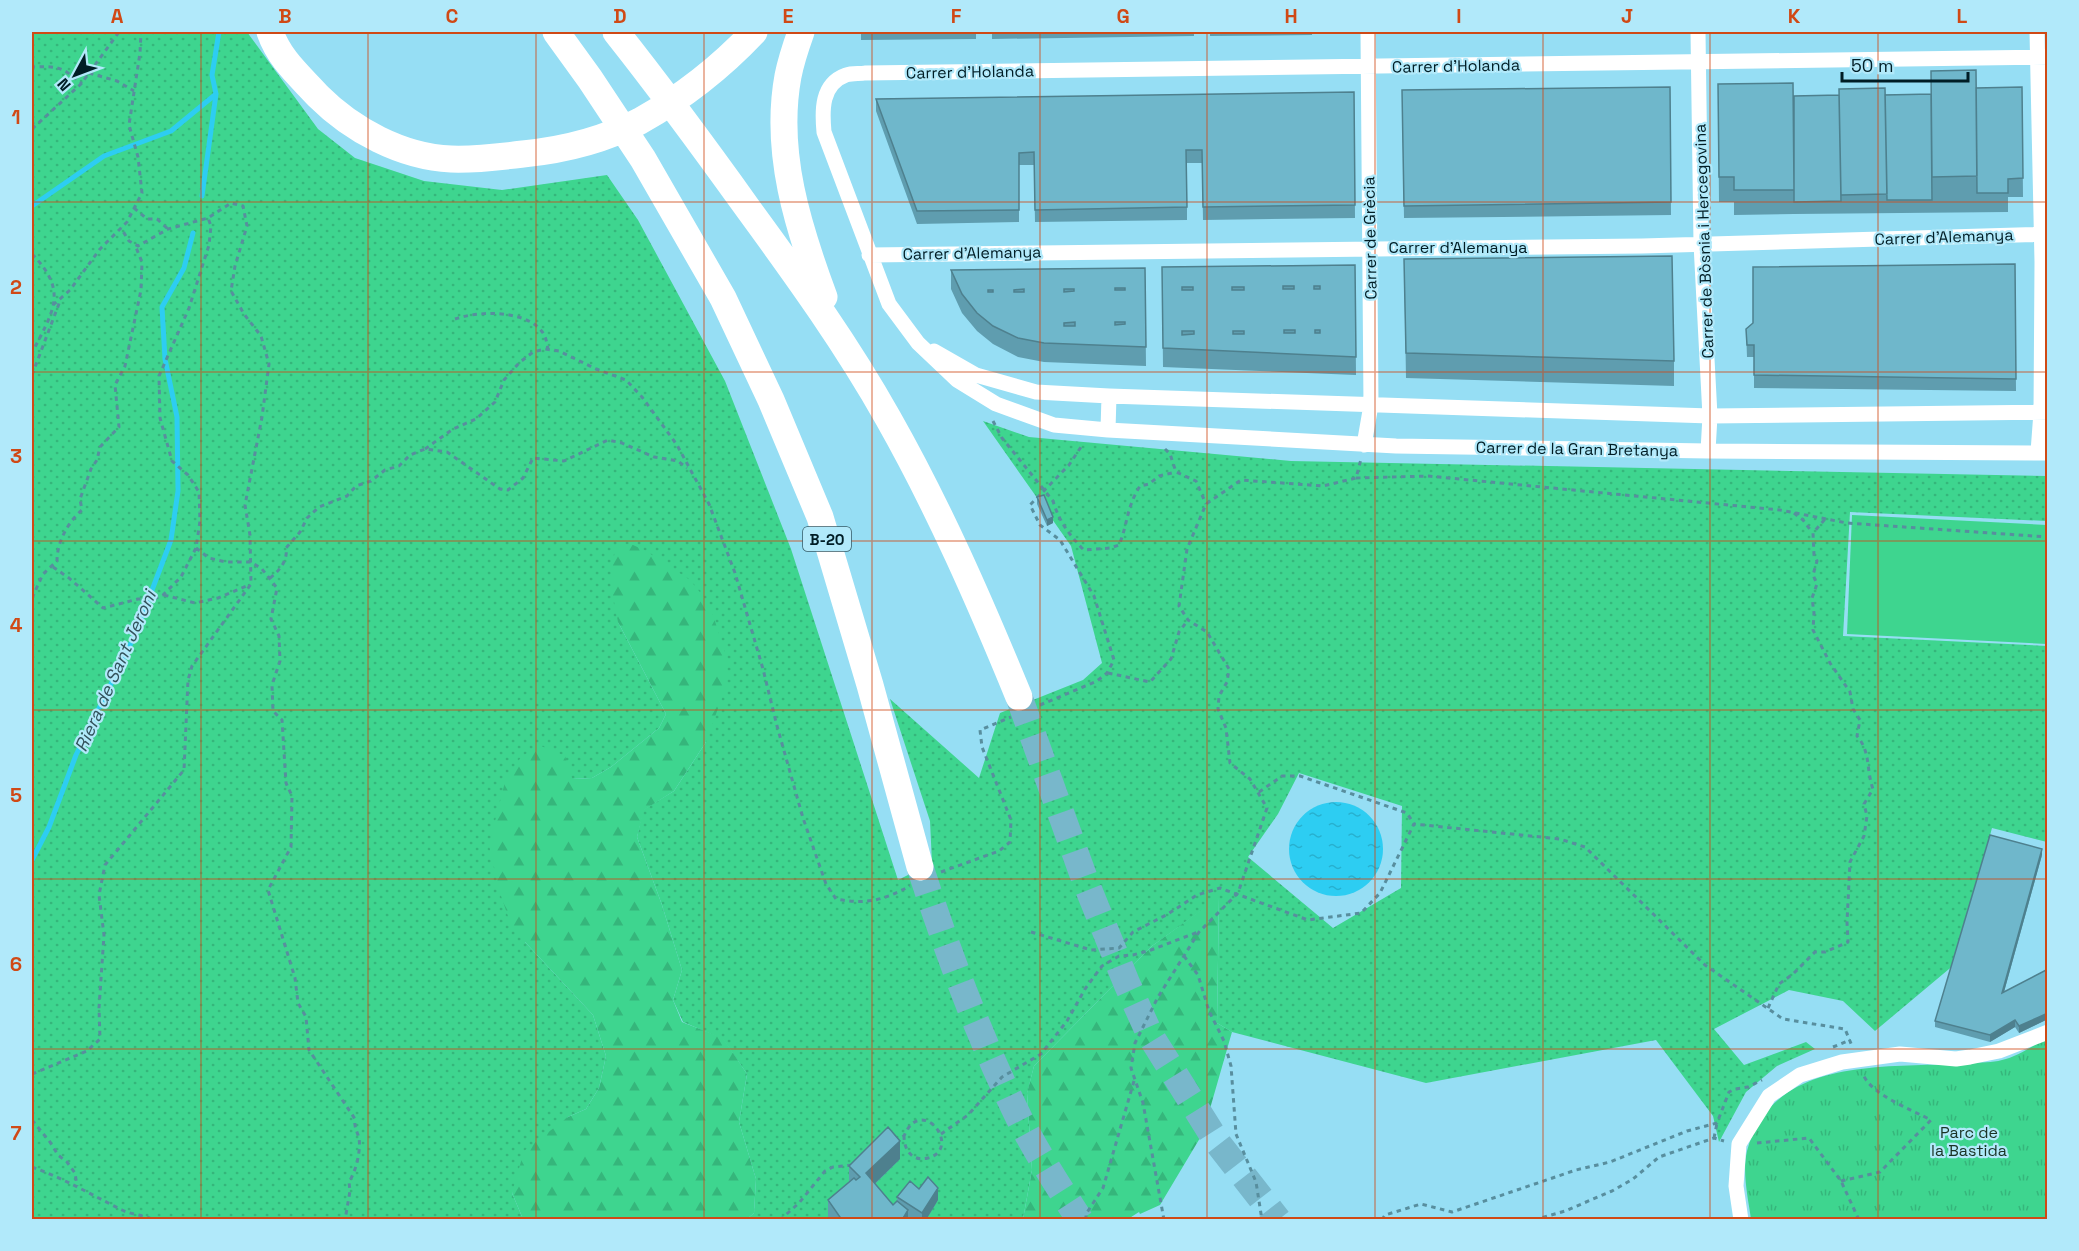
<svg xmlns="http://www.w3.org/2000/svg" width="2079" height="1251" viewBox="0 0 2079 1251" font-family="'Space Grotesk',sans-serif">
<style>
.grass{fill:url(#grass-dots);fill-rule:evenodd}
.forest{fill:url(#forest-firs)}
.park{fill:url(#park-tufts)}
.pitch{fill:#3ed58f}
.water{fill:url(#water-ripples)}
.lines{fill:none;stroke-linecap:round;stroke-linejoin:round}
.stream{stroke:#2dcdf2;stroke-width:5}
.motorway-tunnel{stroke:#78b7cb;stroke-width:27;stroke-dasharray:27 14;stroke-linecap:butt}
.path{stroke:#588e9e;stroke-width:3;stroke-dasharray:4.5 4.5;stroke-linecap:butt}
.minor{stroke:#fff;stroke-width:15}
.motorway{stroke:#fff;stroke-width:27}
.wall{fill:#5f9daf}
.shaded-wall{fill:#4e808e}
.building{fill:#6fb7cb;stroke:#4e808e;stroke-width:1.5;fill-rule:evenodd}
.grid{fill:none;stroke:#d04915;stroke-width:1.5;stroke-opacity:0.55}
.labels{text-anchor:middle;dominant-baseline:central;stroke-width:4.5;stroke-linejoin:round;paint-order:stroke}
.shield{fill:#b1e9fa;stroke:#355a65;stroke-width:1.5}
.shield-label{font-size:15px;font-weight:bold;fill:#001d25}
.street-label{font-size:16px;fill:#001d25;stroke:#b1e9fa}
.park-label{font-size:16px;fill:#1a3224;stroke:#b1e9fa}
.water-label{font-size:18px;font-style:italic;fill:#33525b;stroke:#b1e9fa}
.neatline{fill:none;stroke:#d04915;stroke-width:2}
.grid-label{font-size:20px;text-anchor:middle;font-weight:bold;fill:#d04915}
</style>
<defs>
<pattern id="grass-dots" width="8" height="8" patternUnits="userSpaceOnUse" patternTransform="scale(1.5)"><rect width="8" height="8" fill="#3ed58f"/><path d="M2 2h.1M6 6h.1" fill="none" stroke="#35b67b" stroke-width="1.8" stroke-linecap="round"/></pattern>
<pattern id="forest-firs" width="22" height="20" patternUnits="userSpaceOnUse" patternTransform="scale(1.5)"><rect width="22" height="20" fill="#3ed58f"/><path d="M5 1l3.5 6h-7zM16 11l3.5 6h-7z" fill="#35b67b"/></pattern>
<pattern id="park-tufts" width="24" height="20" patternUnits="userSpaceOnUse" patternTransform="scale(1.5)"><rect width="24" height="20" fill="#3ed58f"/><path d="M3 7l-1-3M5 7V3M7 7l1-3M15 17l-1-3M17 17v-4M19 17l1-3" fill="none" stroke="#35b67b"/></pattern>
<pattern id="water-ripples" width="26" height="14" patternUnits="userSpaceOnUse" patternTransform="scale(1.5)"><rect width="26" height="14" fill="#2dcdf2"/><path d="M2 4q2-2 4 0t4 0M15 11q2-2 4 0t4 0" fill="none" stroke="#26b0cf"/></pattern>
</defs>
<rect width="100%" height="100%" fill="#96def4"/>
<path class="grass" d="M32,32H247L318,129L355,158L424,181L502,190L607,175L638,220L725,381L791,549L898,880L932,863L930,821L890,699L979,778L1000,713L1083,680L1102,663L1071,546L983,421L1029,437L1291,461L2047,476V521L1850,512L1843,636L2047,646V842L1992,828L1955,964L1875,1031L1843,1001L1789,990L1714,1029L1744,1065L1806,1042L1815,1049L1777,1066L1746,1092L1719,1142L1713,1116L1656,1040L1426,1083L1232,1032L1217,1023L1219,898L1152,946L1034,1066L1027,1094L1032,1170L1023,1219H747L754,1213L756,1179L739,1122L747,1074L723,1039L683,1022L673,1000L682,970L662,905L637,837L643,810L674,791L706,742L618,622L666,714L659,728L611,767L592,778L572,779L525,942L593,1015L606,1056L599,1088L586,1109L568,1117L512,1193L523,1219H32ZM1299,773L1402,806L1401,888L1333,928L1248,857L1278,814Z"/>
<path class="forest" d="M623,544L633,545L646,551L690,580L703,596L713,615L725,653L726,686L706,742L674,791L644,810L637,837L662,905L682,970L673,1000L682,1022L723,1038L747,1074L739,1122L756,1179L754,1213L747,1219H523L512,1193L524,1151L568,1117L586,1109L599,1088L606,1056L593,1015L525,942L510,922L500,893L489,845L506,778L522,756L541,746L565,756L572,779L592,778L611,767L659,728L666,714L618,622L610,581L615,550Z
M1219,897L1217,1023L1232,1032L1203,1133L1160,1205L1140,1214L1139,1212L1128,1219H1023L1032,1170L1027,1093L1034,1066L1152,946Z"/>
<path class="park" d="M2047,1038V1219H1751C1748,1198 1742,1172 1747,1151C1773,1053 1892,1069 1970,1063C1981,1062 1992,1063 2002,1060C2017,1057 2034,1045 2047,1038Z"/>
<path class="pitch" d="M1852,515L2047,525V644L1847,634Z"/>
<path class="water" d="M1289 849a47 47 0 1 1 94 0a47 47 0 1 1-94 0Z"/>
<g class="lines">
<path class="stream" d="M202,196L216,94L212,75L219,32
M32,206L104,156L171,131L216,94
M32,860L49,827L76,755L135,635L171,540L178,491L177,417L165,359L162,307L184,268L193,233"/>
<path class="motorway-tunnel" d="M1019,697L1086,883L1127,984L1150,1035L1217,1142L1278,1220
M920,867C948,953 979,1037 1019,1118C1037,1153 1058,1186 1080,1220"/>
<path class="path" d="M32,64L34,67C59,66 62,67 82,84
M89,73L117,81L134,91
M32,120L34,127
M32,129L81,84L119,32
M134,208L147,219H157L168,229
M32,254C69,292 53,311 32,353
M53,305L70,290L100,249L127,222L142,193L138,157L129,125L140,53L141,32
M455,319C478,311 520,310 539,328C545,334 547,341 548,350
M32,375L60,301
M993,421L1002,438L1053,501C1059,521 1069,535 1084,550L1110,548L1119,545C1128,524 1126,508 1140,486L1149,484L1159,476L1176,472
M425,449L453,429L476,419L495,402L504,380L519,363L533,352L545,349L559,351L596,369L626,380L642,397L677,445L709,504L735,573L763,669L777,726L803,818L826,884L836,899C866,905 884,900 910,886
M1165,449L1170,454L1176,472L1196,481L1206,504
M1356,478L1428,476L1780,510L1847,523L2048,537
M1794,513L1803,520L1812,532
M196,548L209,558L226,562H251L262,569L277,588L271,619L279,636L280,661L272,685L273,711L282,720L286,783L292,796L291,847L268,890L295,978L298,1003L306,1017L309,1050L355,1119C354,1127 357,1131 359,1138C361,1151 356,1171 349,1182L350,1191L345,1220
M53,567L69,578L103,608L138,599H154L163,595L181,577L196,548L200,521L199,492L188,475L172,461L160,418L159,376L189,308L209,245L211,226L208,218
M270,578C279,571 288,561 286,548L300,532L307,518L319,507L347,496L356,486L371,481L385,470L399,466L410,455L425,449L447,452L500,489L508,490L523,478L533,458L564,461L608,440L622,443L654,457L678,461L687,468
M164,595L195,603L218,598L249,585
M32,598L43,574L57,561C57,542 68,522 82,510L80,499L91,469L97,460L100,447L119,427L115,385L125,366L141,290L142,262L135,245
M1108,673L1150,682L1171,659L1179,632L1188,620
M1040,705L1097,681L1107,673L1114,660L1094,596L1060,540L1040,525L1030,505L1069,465L1083,444
M1259,792L1282,776H1300L1407,813L1414,824
M941,872L999,851L1010,842L1011,820L982,747L980,730L1011,717
M1031,932L1091,950L1119,948L1133,932L1168,914L1197,895L1220,888L1308,920L1361,913L1380,893L1414,824L1560,839L1585,847L1705,965L1783,1019L1845,1029L1852,1046
M1184,956L1198,975L1209,1011L1224,1041L1231,1066L1236,1134L1256,1182L1262,1220
M1768,1008L1779,984L1793,974L1815,952H1825L1848,942L1847,922L1850,862L1864,836L1867,816L1864,804L1873,789C1866,770 1871,752 1857,736L1860,720L1853,709L1850,692L1830,663L1813,630L1814,613L1812,598L1817,584L1813,575L1817,561L1814,555L1813,533L1825,519
M1833,1047L1850,1040
M32,1074L87,1051L100,1039L99,1008L104,935L99,895L105,865L184,770L188,680L192,666L251,584L250,535L245,505L262,417L269,364L261,336L244,314L231,291L235,266L247,226L243,206L231,203L208,218L168,229L138,246L129,241L121,228
M32,1120L50,1142L58,1155L67,1162L75,1173L77,1186
M941,1134L968,1115L1002,1077L1041,1054L1067,1021L1085,989L1102,966L1119,956L1133,955L1151,950L1198,932
M1714,1138L1717,1123
M894,1140L904,1136C922,1093 963,1149 928,1158C912,1162 904,1150 904,1136
M1757,1143L1809,1138L1841,1181L1859,1220
M32,1167C63,1178 92,1195 122,1210C132,1215 144,1215 154,1220
M1841,1181L1880,1172L1931,1120C1912,1110 1870,1094 1863,1074
M780,1220L799,1203L825,1171L833,1167L853,1165
M1086,1220V1214L1103,1188L1134,1081
M1164,1220L1143,1103L1131,1068L1135,1043L1158,997L1199,932L1238,893L1267,808L1250,779L1230,763L1226,728L1218,709L1219,696L1227,682L1229,669L1207,632L1188,620L1179,606L1187,549L1206,504L1241,480L1323,486L1356,478L1361,459
M1382,1220L1385,1215L1421,1204L1452,1212L1576,1170L1610,1162L1687,1131L1717,1123L1729,1092L1735,1089L1748,1087L1762,1080
M1534,1220L1565,1211L1612,1191L1633,1179L1659,1157L1714,1138L1724,1141"/>
<path class="minor" d="M1698,32L1701,244L1710,416L1708,451
M2037,32L2042,262L2041,412L2038,452
M2048,57L865,73C860,74 852,73 846,75C821,84 822,111 824,132L889,304L918,343L957,380L996,404L1054,425L1108,430L1396,446L1708,451L2048,453
M869,255L1642,246L2048,234
M934,351L976,375L1036,392L1109,396L1710,416L2048,412
M1108,430L1109,396
M1364,445L1371,405L1368,32
M1741,1220L1736,1186L1739,1144L1769,1096L1800,1075L1842,1062L1900,1054L1956,1059L1970,1057L1999,1051L2048,1032"/>
<path class="motorway" d="M270,32C280,60 299,75 318,96C352,130 402,157 451,159C475,160 499,157 523,154C563,150 604,140 640,121C683,97 721,67 754,32
M556,32L590,79L643,159L723,298L771,400L820,517L870,685L920,867
M616,32C662,90 706,150 749,210C798,277 847,345 888,418C939,508 980,602 1019,697
M801,32C796,46 791,61 788,76C774,152 798,227 824,297"/>
</g>
<path class="wall" d="M861,32H976V39L861,40Z
M992,32H1194V36L992,39Z
M1210,32H1312V35L1210,36Z
M1402,32H1637L1402,34Z
M1718,84L1794,96L1931,94L1976,88L2022,87L2023,197H2008V212L1794,214V212V214L1734,215V202H1719Z
M1670,87L1671,215L1404,218L1402,90Z
M1354,92L1355,218L1203,220L1202,163H1187V220L1035,222L1034,165H1019V222L917,224L876,111V99Z
M1404,259L1674,361V386L1406,378Z
M2015,264L2016,391L1754,388V357H1747L1746,329Z
M1355,265L1356,375L1163,367L1162,267Z
M1145,268L1146,366L1044,362L1018,357L993,344L977,331L962,313L951,289V270Z
M1037,497L1053,523L1047,526L1037,504Z
M2042,855L2004,992L2048,969V1019L2019,1033L2015,1027L1990,1042L1935,1027V1021Z
M900,1159L875,1184L893,1205L897,1201V1197L919,1189L938,1200L926,1220H913L908,1217V1220H828V1200L849,1182V1166Z"/>
<path class="shaded-wall" d="M1053,517V523L1047,526V520Z
M2042,849V855L2002,999V993Z
M2048,1013V1019L2019,1033V1026Z
M2015,1020V1027L1990,1042V1035Z
M900,1141V1159L866,1192V1173Z
M938,1188V1200L926,1220H922V1213Z
M908,1210V1220H902Z"/>
<path class="building" d="M1976,70L1977,176L1932,177L1931,71Z
M1793,83L1794,190H1734V177H1719L1718,84Z
M1670,87L1671,202L1404,206L1402,90Z
M2022,87L2023,178L2008,179V193H1977L1976,88Z
M1885,88L1887,194L1841,195L1839,89Z
M1354,92L1355,205L1203,207L1202,150H1186L1187,207L1035,210L1034,152L1019,153V210L917,211L876,99Z
M1931,94L1932,200H1887L1885,95Z
M1839,95L1841,201L1794,202V96Z
M1672,256L1674,361L1406,353L1404,259Z
M2015,264L2016,379L1754,375V345H1747L1746,329L1753,323V267Z
M1355,265L1356,357L1163,348L1162,267ZM1283,286H1294V289H1283ZM1314,286H1320V289H1314ZM1182,287H1193V290H1182ZM1232,287H1244V290H1232ZM1284,330H1295V333H1284ZM1315,330H1320V333H1315ZM1182,331H1194V334L1182,335ZM1233,331H1244V334H1233Z
M1145,268L1146,347L1044,343L1018,338L993,326L977,313L962,294L951,270ZM1115,288H1125V290H1115ZM1024,289V292H1014V290ZM1064,289H1074V291L1064,292ZM988,290H993V292H988ZM1075,322V326H1064V323ZM1115,322H1125V324L1115,325Z
M1044,495L1053,517L1047,520L1037,497Z
M1990,835L2042,849L2002,993L2048,969V1013L2019,1026L2015,1020L1990,1035L1935,1021Z
M888,1127L900,1141L866,1173L893,1205L897,1201L908,1210L902,1220H842L828,1200L854,1178L856,1180L860,1177L849,1166Z
M928,1177L938,1188L922,1213L897,1197L910,1181L919,1189Z"/>
<path class="grid" d="M201,32V1220M368,32V1220M536,32V1220M704,32V1220M872,32V1220M1040,32V1220M1207,32V1220M1375,32V1220M1543,32V1220M1710,32V1220M1878,32V1220M32,202H2048M32,372H2048M32,541H2048M32,710H2048M32,879H2048M32,1049H2048"/>
<g class="labels">
<rect class="shield" x="803" y="527" width="48" height="24" rx="4.5"/>
<g class="shield-label">
<text x="827" y="539">B-20</text>
</g>
<g class="street-label">
<text transform="translate(1456 66) rotate(-1)">Carrer d'Holanda</text>
<text transform="translate(970 72) rotate(-1)">Carrer d'Holanda</text>
<text transform="translate(1944 237) rotate(-2)">Carrer d'Alemanya</text>
<text transform="translate(1370 238) rotate(-91)">Carrer de Grècia</text>
<text transform="translate(1704 241) rotate(-92)">Carrer de Bòsnia i Hercegovina</text>
<text x="1458" y="247">Carrer d'Alemanya</text>
<text transform="translate(972 253) rotate(-1)">Carrer d'Alemanya</text>
<text transform="translate(1577 449) rotate(1)">Carrer de la Gran Bretanya</text>
</g>
<g class="park-label">
<text x="1969" y="1132">Parc de<tspan x="1969" dy="18">la Bastida</tspan></text>
</g>
<g class="water-label">
<text transform="translate(115 671) rotate(-66)">Riera de Sant Jeroni</text>
</g>
</g>
<rect width="2079" height="1251" fill="none" stroke="#b1e9fa" stroke-width="66"/>
<g transform="translate(75 75) rotate(229)" stroke="#b1e9fa" stroke-width="4.5" paint-order="stroke">
<path d="M0-4.5L10 22L0 15L-10 22Z" fill="#001d25"/>
<text y="-9" font-size="16" font-weight="bold" text-anchor="middle" fill="#001d25">N</text>
</g>
<path d="M1842 72v9h126v-9" fill="none" stroke="#001d25" stroke-width="3"/>
<text x="1851" y="72" font-size="18" fill="#001d25" stroke="#b1e9fa" stroke-width="4.5" paint-order="stroke">50 m</text>
<rect x="33" y="33" width="2013" height="1185" class="neatline"/>
<g class="grid-label">
<text x="117" y="23">A</text>
<text x="285" y="23">B</text>
<text x="452" y="23">C</text>
<text x="620" y="23">D</text>
<text x="788" y="23">E</text>
<text x="956" y="23">F</text>
<text x="1123" y="23">G</text>
<text x="1291" y="23">H</text>
<text x="1459" y="23">I</text>
<text x="1627" y="23">J</text>
<text x="1794" y="23">K</text>
<text x="1962" y="23">L</text>
<text x="16" y="124">1</text>
<text x="16" y="294">2</text>
<text x="16" y="463">3</text>
<text x="16" y="632">4</text>
<text x="16" y="802">5</text>
<text x="16" y="971">6</text>
<text x="16" y="1140">7</text>
</g>
</svg>
